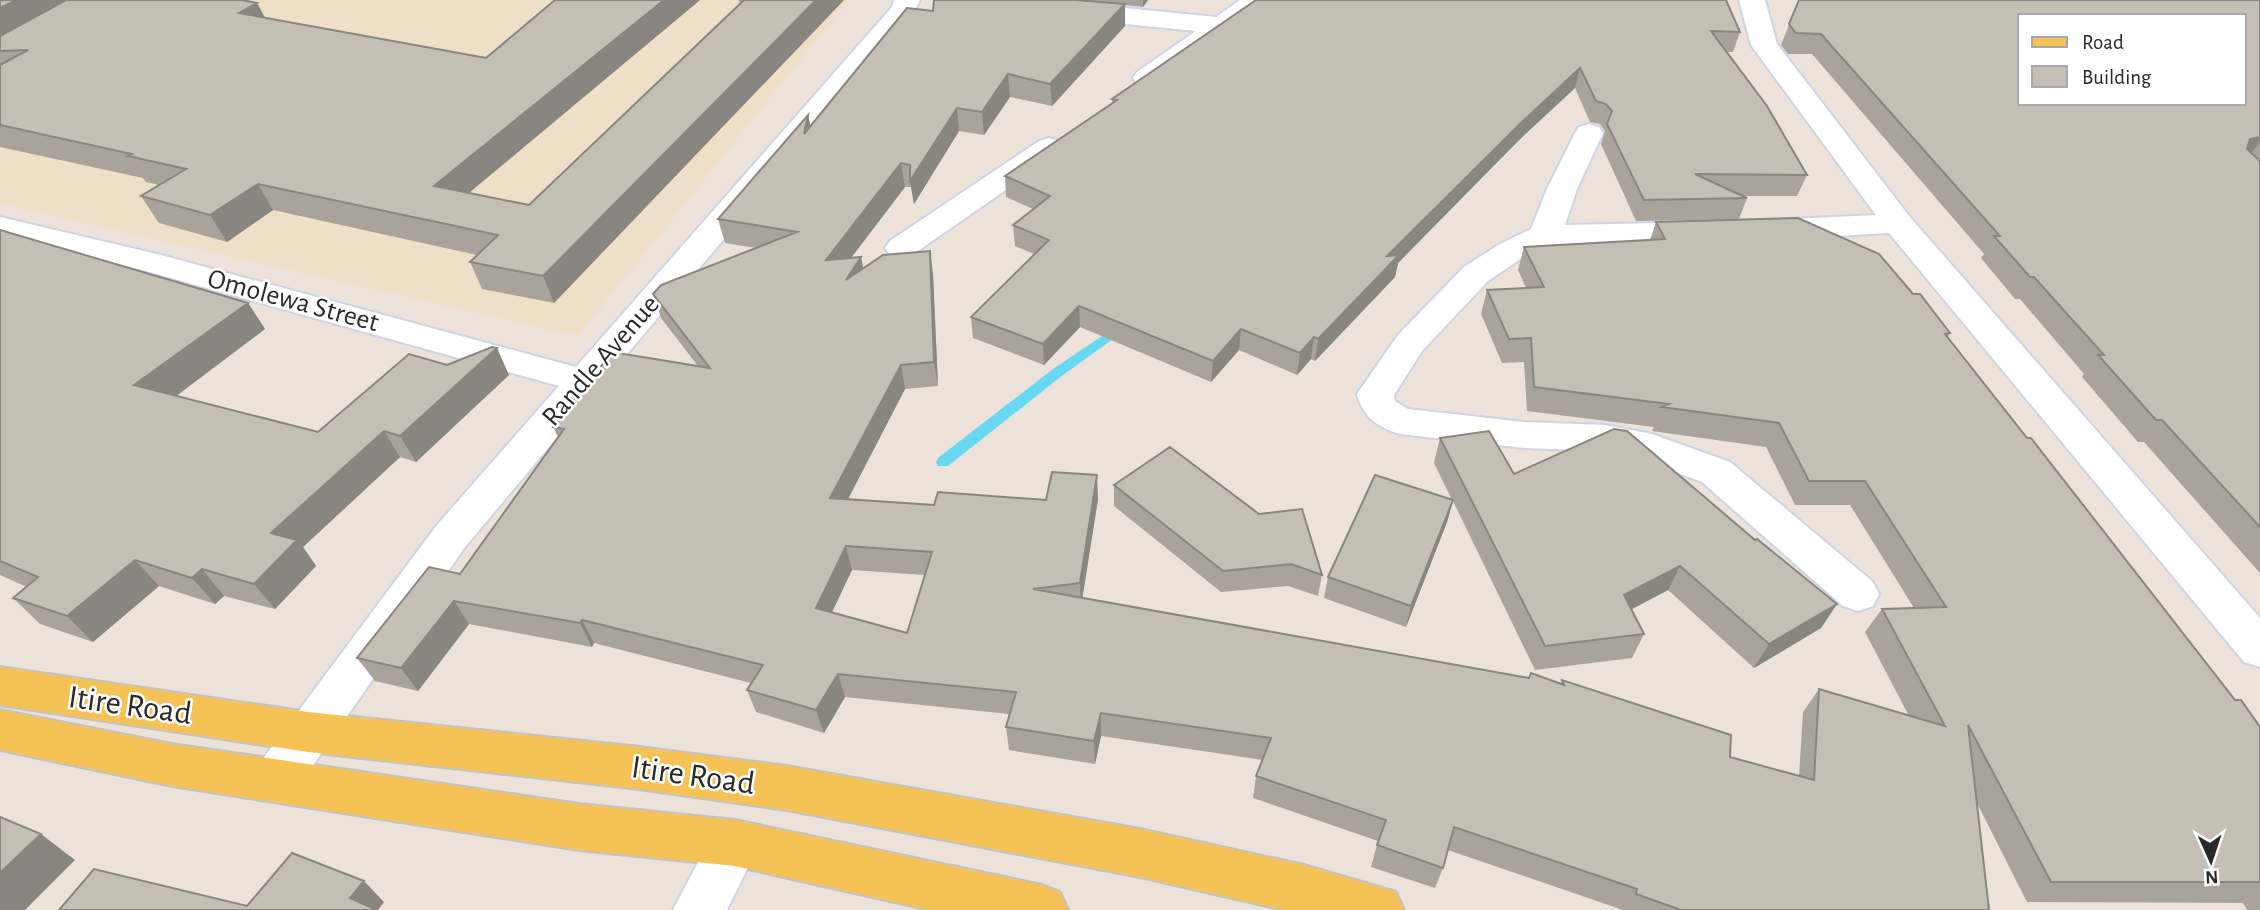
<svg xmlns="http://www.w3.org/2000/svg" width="2260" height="910" viewBox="0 0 2260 910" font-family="'Alegreya Sans',sans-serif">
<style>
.education{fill:#eedfc8}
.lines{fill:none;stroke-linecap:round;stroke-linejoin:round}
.stream{fill:#68d8f2;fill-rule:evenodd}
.minor-casing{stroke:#cfd4e2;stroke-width:4}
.major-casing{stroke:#c3c3c3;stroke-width:4}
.minor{fill:#fff;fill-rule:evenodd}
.major{fill:#f5c355;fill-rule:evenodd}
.wall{fill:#a9a39c;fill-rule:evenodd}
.shaded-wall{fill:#89857f}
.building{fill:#c4beb5;stroke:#89857f;stroke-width:2;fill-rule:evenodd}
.labels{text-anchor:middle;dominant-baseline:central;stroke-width:5;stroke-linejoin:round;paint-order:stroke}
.street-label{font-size:28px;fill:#292929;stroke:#fff}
.near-street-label{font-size:33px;fill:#292929;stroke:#fff}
</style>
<rect width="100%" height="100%" fill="#ece2d9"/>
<path class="education" d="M137,0H849L578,336L0,204V82Z"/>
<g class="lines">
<path class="stream" d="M1120,324L1124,325L1126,328L1124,331L1063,375L948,466H938L936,462L938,458L1053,369Z"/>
<g class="minor-casing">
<path id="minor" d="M894,0H920L913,14L465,547L293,794L276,801L259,794L252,779L259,764L437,525L559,386L142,270L0,237V217L161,255L576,367L892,7Z
M1240,0H1269L1157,84L1147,86L1137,84L1133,78L1137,72L1196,31L1074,19L1065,16L1061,11L1065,6L1074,3L1216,17Z
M1739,0H1765L1777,44L1909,216L2260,618V667L2244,662L1889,233L1767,240L1756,237L1751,230L1756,223L1767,220L1876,215L1751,45Z
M1589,124L1599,127L1603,133L1577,189L1565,225L1704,222L1715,225L1720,232L1715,239L1704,242L1551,244L1522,258L1488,281L1422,351L1394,395L1395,401L1408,409L1524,422L1605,425L1652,434L1730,462L1873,582L1879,594L1873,606L1858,611L1843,606L1702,482L1634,457L1605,451L1524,448L1400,434C1377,427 1363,417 1357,394L1398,335L1464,267L1500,244L1531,229L1547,189L1575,133L1579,127Z
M1049,138L1059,141L1064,147L1059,153L912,255L901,258L890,255L885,248L890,241L1039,141Z
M735,820L753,826L760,843L727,910H673L717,826Z"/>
</g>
<g class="major-casing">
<path id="major" d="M0,667L308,712L631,746L787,766L1140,829L1304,865L1396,892L1404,910H1284L1140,877L787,810L631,788L308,752L0,705Z
M0,710L172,744L579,804L735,820L1042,885L1060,892L1068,910H930L735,866L579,850L172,786L0,750Z"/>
</g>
<use href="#minor" class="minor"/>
<use href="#major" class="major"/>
</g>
<path class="wall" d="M0,0L257,3L265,18L486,58L700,0L469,193L529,205L741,3L738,0H844L554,303L482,289L470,262L477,255L273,210L227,242L159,223L141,196L159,185L146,182L143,178L0,147Z
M934,0H1148L1143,7L1125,5V26L1052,106L1010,97L984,135L959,131L914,204L911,187H905L851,258L861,257L863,268L930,251L933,275L938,386L905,389L848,499L934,505L1098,499L1082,598L1529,678L1531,673L1561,683L1562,680L1730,757L1799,776L1803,712L1819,689L1909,716L1865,632L1882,609L1914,608L1850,505H1795L1766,447L1652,431L1654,427L1527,411L1524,362L1502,363L1481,314L1487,290L1526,288L1518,270L1524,247L1650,240L1656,222L1913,294L1950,333L1948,337L2235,700L2260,727V910H2247L2243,903L2027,902L1977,803L1989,910H1623L1448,850L1443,868L1435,888L1371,867L1378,841L1253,798L1256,776L1263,760L1101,736L1095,764L1009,750L1006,727L1009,714L845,697L824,733L756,712L747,690L751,683L594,643L592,647L469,624L418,691L375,681L357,658L460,574L558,437L553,427L698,366L661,318L653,294L756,248L725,243L718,219L808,115L810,125L933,11ZM852,570L925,575L907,633L832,612Z
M1256,0L1740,32L1733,52H1726L1807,175L1797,196H1743L1747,198L1739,219L1636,221L1601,144L1605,131L1600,124L1590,122L1575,88L1519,140L1398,263L1395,277L1315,361L1311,359L1297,375L1239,350L1211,382L1080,327L1044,365L973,338L971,317L1034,254L1015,246L1013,225L1033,209L1006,197L1005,176L1112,103V99Z
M1799,0H2260V573L2144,442H2138L2082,377L2084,374L2020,299H2015L1981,258L1984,254L1812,54H1788L1781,45Z
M0,230L248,303L265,329L176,396L318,432L447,365L509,375L416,462L400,457L303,547L316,566L275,609L224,596L215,604L159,586L93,642L40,624L13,598L27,587L0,575Z
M1440,438L1514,474L1755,540L1837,604L1821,628L1754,668L1668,590L1632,609L1644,634L1632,658L1535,670L1453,501L1447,522L1406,627L1324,598L1328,577L1452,500L1434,463Z
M1114,485L1322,575L1318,596L1288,586L1221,592L1114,506Z"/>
<path class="shaded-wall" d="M16,0H77L0,42V8Z
M664,0H700L446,212L434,186Z
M816,0H844L554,303L543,276Z
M1143,0H1148L1143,7Z
M257,3L270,27L239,13Z
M1125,4V26L1052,106L1050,84Z
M1580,68L1575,88L1519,140L1398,263L1395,277L1315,361L1318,339L1387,256L1524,120Z
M1008,74L1010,97L984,135L982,112Z
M957,108L959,131L914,204L910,181Z
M808,115L813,138L804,134Z
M2260,137V141L2249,157L2235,161L2250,139Z
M901,163L905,187L831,284L826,260Z
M258,184L273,210L227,242L210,215Z
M930,251L933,275L938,386L934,362Z
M861,257L866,281L846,280Z
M248,303L265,329L155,412L134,385Z
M1079,306L1080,327L1044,365L1043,344Z
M1241,329L1239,350L1211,382L1213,361Z
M1314,337L1311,359L1297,375L1300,353Z
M497,348L509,375L416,462L400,436Z
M901,365L905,389L836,522L830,498Z
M384,431L400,457L303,547L316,566L275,609L254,584L271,533Z
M1097,475L1098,499L1081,607L1080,583Z
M1453,500L1447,522L1406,627L1411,606Z
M846,546L852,570L823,631L816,608Z
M135,560L159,586L93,642L67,616Z
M1680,566L1668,590L1613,619L1624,595Z
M202,569L224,596L215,604L192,578Z
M454,601L469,624L418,691L401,668Z
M1837,604L1821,628L1754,668L1769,644Z
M582,620L594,643L592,647L580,623Z
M838,674L845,697L824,733L816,710Z
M1101,713V736L1095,764L1094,741Z
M41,834L75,860L25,910H0V873Z
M364,881L384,902L378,910L350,898Z"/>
<path class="building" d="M0,0H16L0,8Z
M66,0H242L257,3L239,13L486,58L555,0H664L434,186L529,205L744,0H816L543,276L470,262L498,235L258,184L210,215L141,196L186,169L128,156L132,154L0,125V65L28,50L0,51V36Z
M934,0H1076L1125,4L1050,84L1008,74L982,112L957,108L910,181V165L901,163L826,260L861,257L846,280L883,255L930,251L934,362L901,365L830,498L934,505L938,492L1046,500L1052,472L1097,475L1080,583L1033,589L1529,678L1531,673L1564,685L1562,680L1731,735L1730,757L1814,780L1819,689L1945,726L1882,609L1946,607L1865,481H1809L1779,423L1662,407L1669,404L1534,387L1531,338L1509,339L1487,290L1544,287L1524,247L1665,239L1656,222L1798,218L1879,254L1913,294H1920L1950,333L1945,334L2027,438H2031L2235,700H2241L2260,727V882H2051L1968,725L1989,910H1681L1636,894L1637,889L1454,827L1443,868L1377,845L1386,820L1256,776L1271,738L1101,713L1094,741L1006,727L1016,692L838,674L816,710L747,690L763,665L582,620L580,623L454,601L401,668L357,658L429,567L460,574L564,429L553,427L612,352L710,368L653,294L661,285L797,232L718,219L808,115L804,134L907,8L933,11ZM846,546L932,552L907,633L816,608Z
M1256,0H1726L1740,32L1711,31L1767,106L1807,175L1695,174L1747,198L1644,200L1607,124L1612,111L1606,104L1596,101L1580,68L1524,120L1387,256L1399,255L1318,339L1314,337L1300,353L1241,329L1213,361L1079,306L1043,344L971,317L1049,240L1013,225L1050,196L1005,176L1117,100L1112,99Z
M1799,0H2260V137L2250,139L2247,149L2260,161V527L2162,420H2156L2098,355H2104L2034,277H2030L1994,236H2000L1821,34L1796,33L1789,24ZM2020,16H2244V103H2020Z
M0,230L248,303L134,385L318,432L409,354L447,365L492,347L497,348L400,436L384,431L271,533L297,540L254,584L202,569L192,578L135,560L67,616L13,598L38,577L0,561Z
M1614,429L1627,431L1755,540L1757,539L1837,604L1769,644L1680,566L1624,595L1644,634L1545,646L1440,438L1489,431L1514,474Z
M1170,447L1259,514L1302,509L1322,575L1291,564L1223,571L1114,485Z
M1375,475L1453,500L1411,606L1328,577Z
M0,817L41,834L0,873Z
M292,853L364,881L350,898L377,910H59L94,869L247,906Z"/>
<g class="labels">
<g class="street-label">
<text transform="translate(293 301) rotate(15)">Omolewa Street</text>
<text transform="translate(601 361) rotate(-49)">Randle Avenue</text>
</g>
<g class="near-street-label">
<text transform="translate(130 706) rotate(8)">Itire Road</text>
<text transform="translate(693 776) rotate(8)">Itire Road</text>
</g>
</g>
<rect x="2018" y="14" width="228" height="91" fill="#ffffff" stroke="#a9a9a9" stroke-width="2"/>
<rect x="2032" y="37" width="35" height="10" fill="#f5c355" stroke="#a9a9a9" stroke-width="2"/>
<text x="2082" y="49" font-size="21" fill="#292929">Road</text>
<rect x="2032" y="66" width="35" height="21" fill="#c4beb5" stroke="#a9a9a9" stroke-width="2"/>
<text x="2082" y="84" font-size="21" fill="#292929">Building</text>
<g transform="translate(2211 861) rotate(177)" stroke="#ffffff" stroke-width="5" paint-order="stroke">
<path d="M0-5L12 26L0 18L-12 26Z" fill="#292929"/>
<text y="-10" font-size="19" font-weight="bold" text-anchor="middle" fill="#292929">N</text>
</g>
</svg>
